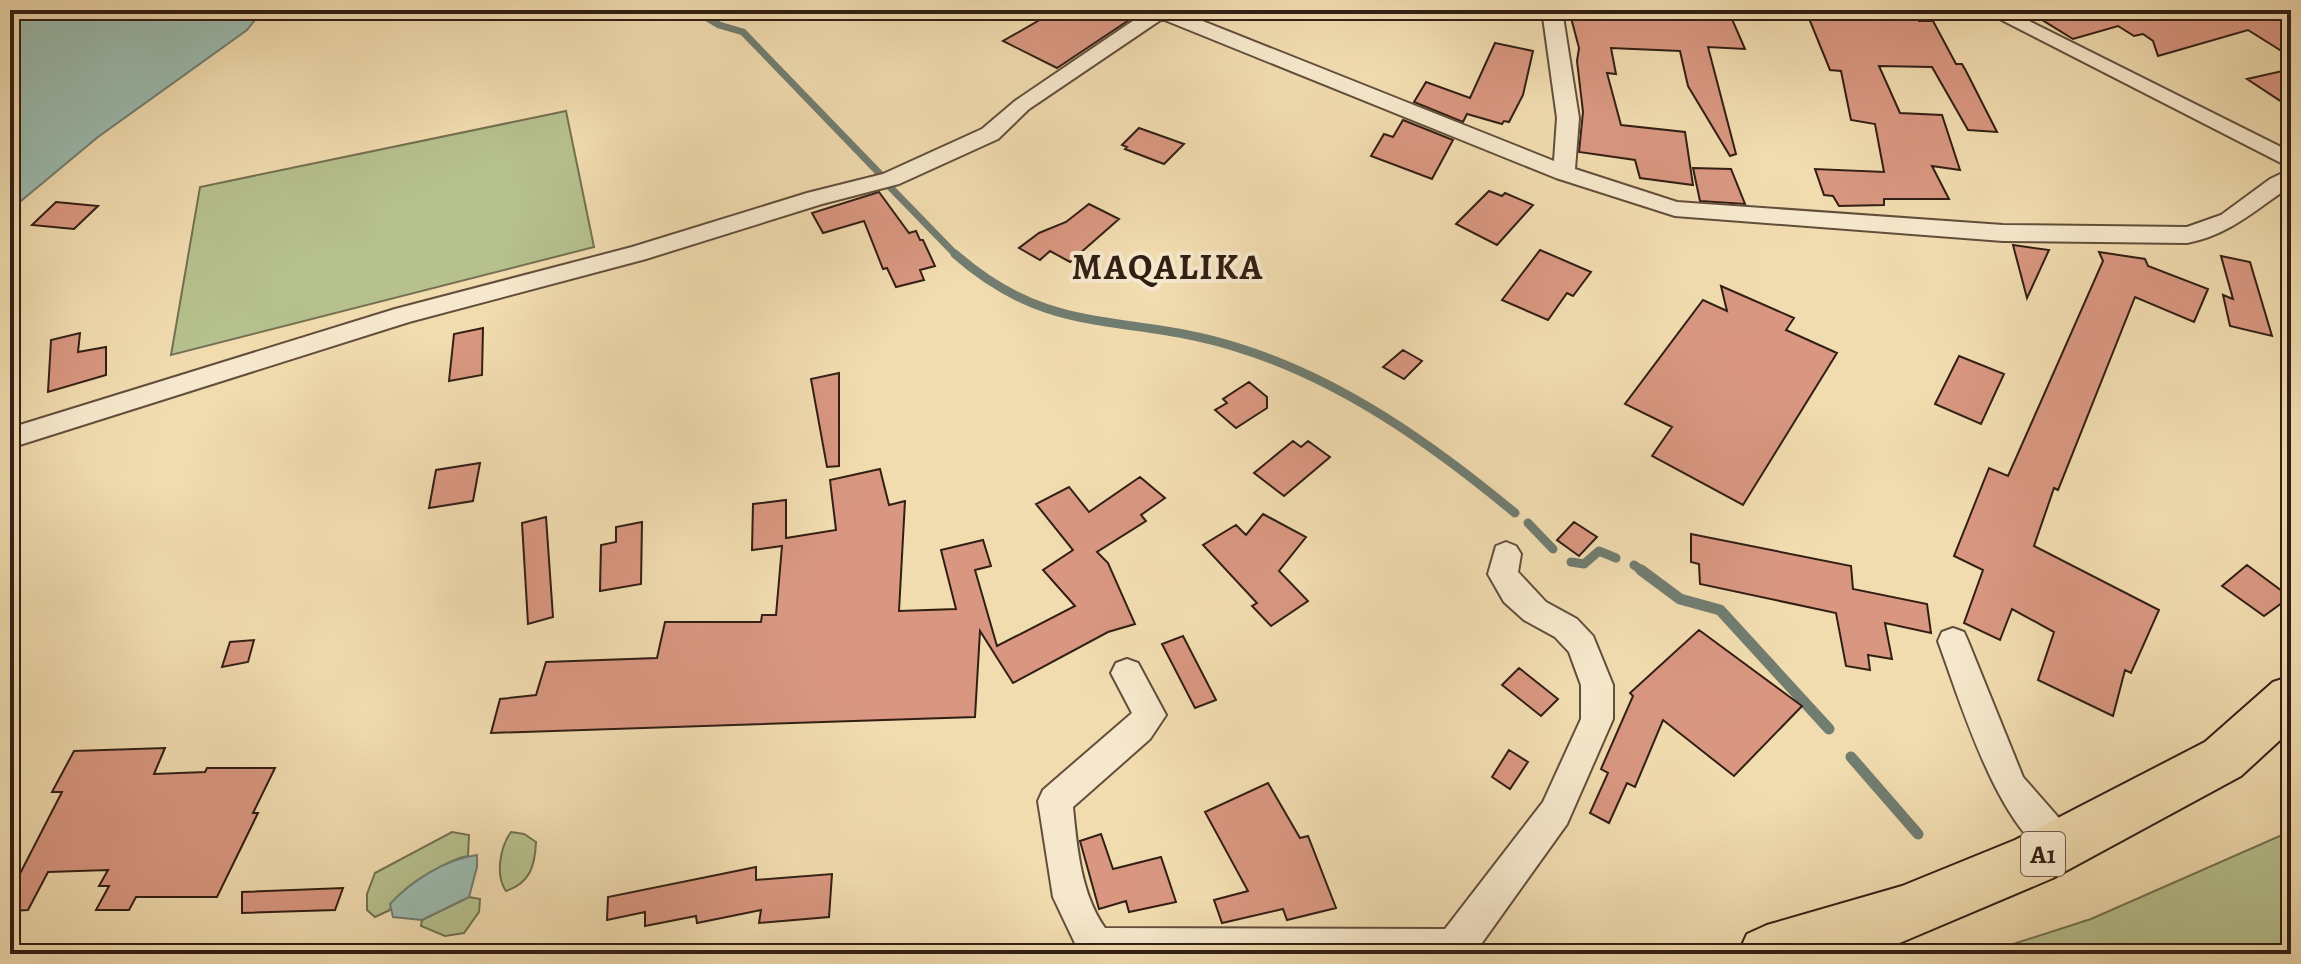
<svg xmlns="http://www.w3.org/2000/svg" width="2301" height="964" viewBox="0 0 2301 964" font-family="Alegreya,serif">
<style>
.green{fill:#b6c18e;stroke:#747051;stroke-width:2}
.water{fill:#9bbbaf;stroke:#717d71;stroke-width:2}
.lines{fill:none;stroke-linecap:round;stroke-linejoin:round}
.stream-far2{stroke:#717d71;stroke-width:7}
.stream-far1{stroke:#717d71;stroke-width:9}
.stream{stroke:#717d71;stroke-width:11}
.building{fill:#d99781;stroke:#321f14;stroke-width:2}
.minor-casing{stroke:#624e3b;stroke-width:4}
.primary-casing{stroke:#321f14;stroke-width:4}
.minor{fill:#f6e8cc;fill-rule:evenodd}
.primary{fill:#f1dcb0;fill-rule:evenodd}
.labels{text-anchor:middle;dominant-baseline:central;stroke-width:8;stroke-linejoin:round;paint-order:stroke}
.shield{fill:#f6e8cc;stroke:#6d5b4b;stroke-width:2}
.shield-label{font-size:26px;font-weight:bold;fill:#321f14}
.district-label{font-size:36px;font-weight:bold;letter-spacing:2px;fill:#321f14;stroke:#f6e8cc}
</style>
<rect width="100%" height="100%" fill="#f1dcb0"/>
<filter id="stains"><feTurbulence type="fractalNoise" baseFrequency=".0025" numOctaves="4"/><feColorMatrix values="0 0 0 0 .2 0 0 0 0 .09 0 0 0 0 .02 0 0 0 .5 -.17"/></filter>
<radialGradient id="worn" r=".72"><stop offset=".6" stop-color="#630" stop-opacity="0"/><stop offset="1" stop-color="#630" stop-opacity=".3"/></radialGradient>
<path class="green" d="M566,111L594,247L171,355L200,187Z
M2291,831V954H1982L2091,919Z
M452,832L469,835L468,856C450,858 393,891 390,910L375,917L367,910V894L375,873Z
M511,832L524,834L536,842C535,866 530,883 506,891C495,876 500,847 511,832Z
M469,897L480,899L479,912L464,933L445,936L421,926L422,920Z"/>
<path class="water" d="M10,10H263L247,30L98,137L10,210Z
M477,855V867L469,897L422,920L393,917L390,904C411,881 446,859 477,855Z"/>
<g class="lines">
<path class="stream-far2" d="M694,10L719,25L743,32L882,176
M890,187L957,256"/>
<path class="stream-far1" d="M955,254C1052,340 1129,312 1239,348C1342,380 1433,445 1515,513
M1528,523L1553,549
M1571,562L1584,564L1599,551L1616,558
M1634,565L1644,572"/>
<path class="stream" d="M1641,570L1680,599L1720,610L1829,729
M1851,757L1918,834"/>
</g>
<path class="building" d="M1057,10H1136L1141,12L1057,68L1003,41Z
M1569,10H1728L1745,49L1708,47L1736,154L1730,156L1688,86L1680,51L1611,48L1616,74L1607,73L1621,125L1685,132L1693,185L1640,178L1635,160L1579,152L1583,112L1577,61L1579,48Z
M1846,10H1915L1919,21H1933L1956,64H1962L1966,71L1997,132L1968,130L1932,67L1879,66L1900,113L1942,115L1960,170L1932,166L1949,199H1884V205L1839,206L1833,196L1824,195L1815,169L1884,172L1875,124L1851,120L1841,71L1830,70L1808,16L1850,17Z
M2026,10H2159L2166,14L2189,10L2205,19L2222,13L2217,10H2291V57L2248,30L2158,56L2153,41L2143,34L2134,36L2118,26L2073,39Z
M1495,43L1533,51L1523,95L1509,122L1504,121L1502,124L1467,114L1463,122L1414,102L1426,82L1470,98Z
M2291,69V108L2247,79Z
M1403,120L1453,140L1432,179L1371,156L1384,134L1393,137Z
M1139,128L1184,144L1164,164L1125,149L1127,147L1122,145Z
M1693,168L1731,169L1745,204L1700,201Z
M1489,191L1502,196L1505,193L1533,205L1497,245L1456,224Z
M879,192L909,233L916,231L920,240H923L935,266L920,270L924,280L896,287L887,268L883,269L864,221L823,233L812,213Z
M56,202L98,206L74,229L32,225Z
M1089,204L1119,219L1070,262L1050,251L1040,260L1019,248L1039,233L1066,222Z
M2013,245L2049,250L2027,298Z
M1540,250L1591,272L1573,296L1567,293L1548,320L1502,300Z
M2099,252L2145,259L2148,266L2208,289L2194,322L2135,297L2058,490L2054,488L2034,546L2159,610L2131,673L2125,670L2113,716L2038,680L2054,632L2012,609L2000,640L1964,623L1983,570L1954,556L1989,468L2008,476L2103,261Z
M2221,256L2250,262L2272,336L2230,326L2223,295L2233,299Z
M1721,286L1794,318L1786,330L1837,353L1743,505L1652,456L1672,427L1625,404L1703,300L1727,311Z
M483,328L482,375L449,381L454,334Z
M80,333L78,352L106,347V375L48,392L51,340Z
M1403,350L1422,361L1404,379L1383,367Z
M1959,356L2004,374L1981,424L1935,404Z
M839,373V466L827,467L811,379Z
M1249,382L1267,397V408L1236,428L1215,410L1227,403L1223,399Z
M1293,441L1301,447L1308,441L1330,457L1284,496L1254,473Z
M480,463L473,501L429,508L436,470Z
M880,469L889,505L905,501L899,611L956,609L941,550L983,540L991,566L975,570L997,646L1075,606L1043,570L1073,550L1036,504L1069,487L1089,512L1140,477L1165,498L1141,515L1146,521L1097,552L1108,563L1135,624L1108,632L1013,683L980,631L975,717L491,733L500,699L536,695L546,662L657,658L665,622H761L762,615H776L782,546L752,550L753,504L786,500V538L836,530L830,480Z
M1263,514L1306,537L1279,571L1308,601L1271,626L1252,606L1257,603L1203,545L1236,525L1246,535Z
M546,517L553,617L528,624L522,523Z
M642,522L641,584L600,591L601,545L616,542V527Z
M1574,522L1597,537L1579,556L1557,540Z
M1691,534L1851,566L1853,589L1927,604L1931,633L1885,623L1892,659L1868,655L1870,670L1846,666L1836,613L1700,584L1699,564L1691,562Z
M2247,565L2290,597L2264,616L2222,586Z
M1699,630L1802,706L1734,776L1663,720L1635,787L1627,783L1609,823L1590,813L1608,773L1601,769L1633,696L1630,693Z
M1183,636L1216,700L1195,708L1162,644Z
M254,640L248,662L222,667L230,642Z
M1519,668L1558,699L1541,716L1502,685Z
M165,748L154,774L205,772L207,768H275L253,813H258L217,897H136L129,910H96L109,886H99L108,870L48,872L28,910L10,911V893L62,792H52L74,751Z
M1509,750L1528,762L1510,789L1492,777Z
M1268,783L1300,838L1308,836L1336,908L1287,920L1283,909L1222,923L1214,900L1248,891L1205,812Z
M1101,834L1113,869L1161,857L1176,902L1129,912L1126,901L1099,909L1080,841Z
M756,867V880L832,874L829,917L759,923L761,910L697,923L696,916L645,926V912L607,920L608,897Z
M343,888L335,910L242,913V892Z"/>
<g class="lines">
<g class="minor-casing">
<path id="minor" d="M1149,10H1175L1554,161L1557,118L1542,10H1562L1579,118L1575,169L1677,202L2003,225L2187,227L2221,215L2270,179L2291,169V186C2256,209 2230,235 2187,243L2003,241L1675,216L1556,178L1162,19L1029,109L998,139L899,184L822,204L646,259L409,322L10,448V428L395,309L632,247L807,193L883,174L982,129L1015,101Z
M1982,10H2007L2291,152V168Z
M1506,542L1516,546L1521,554L1518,572L1546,602L1577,619L1593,636L1613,685V719L1567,824L1474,954H1080L1053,897L1038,801L1043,790L1132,713L1111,673L1116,663L1127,659L1138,663L1166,715L1150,739L1073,807C1077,848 1081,894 1105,928L1445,929L1543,802L1581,719V685L1569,652L1555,637L1524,620L1504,602L1488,574L1496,546Z
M1953,628L1964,632L1968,641L2023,777L2072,833L2077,845L2072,857L2060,862C2000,838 1960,700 1938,641L1942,632Z"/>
</g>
<g class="primary-casing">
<path id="primary" d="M2291,676V730L2241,776L2053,878L1902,942L1862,954H1738L1747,934L1767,925L1902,886L2015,840L2205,742L2273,682Z"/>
</g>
<use href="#minor" class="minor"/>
<use href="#primary" class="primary"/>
</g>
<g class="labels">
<rect class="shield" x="2021" y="832" width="44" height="44" rx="6"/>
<g class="shield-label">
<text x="2043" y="854">A1</text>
</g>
<g class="district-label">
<text x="1168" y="266">MAQALIKA</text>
</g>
</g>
<rect width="2301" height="964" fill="none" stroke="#f1dcb0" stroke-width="40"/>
<rect x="12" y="12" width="2277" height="940" fill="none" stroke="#321f14" stroke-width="4"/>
<rect x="20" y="20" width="2261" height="924" fill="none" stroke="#321f14" stroke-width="2"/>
<rect width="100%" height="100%" filter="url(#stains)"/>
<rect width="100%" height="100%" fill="url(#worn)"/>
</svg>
